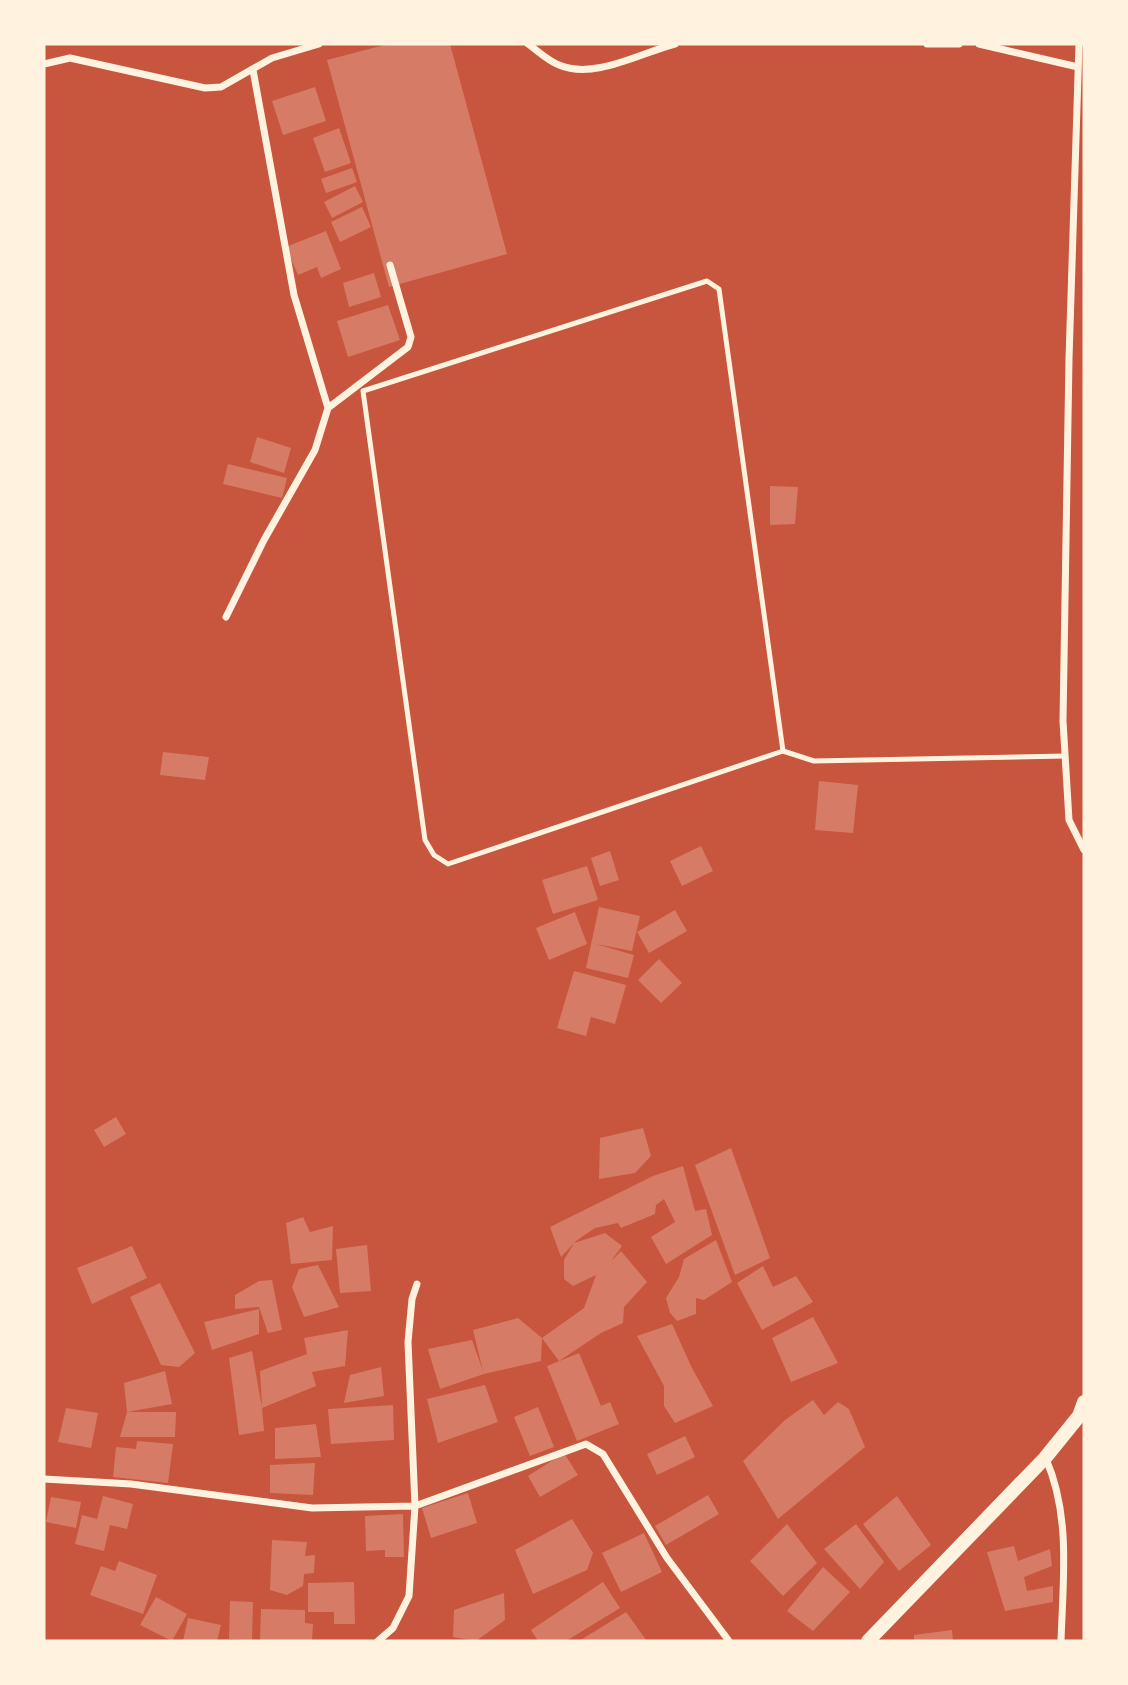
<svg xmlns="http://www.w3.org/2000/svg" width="1128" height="1685" viewBox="0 0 1128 1685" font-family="Arial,sans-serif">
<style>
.building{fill:#d67c66}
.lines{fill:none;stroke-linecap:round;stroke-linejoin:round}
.service{stroke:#fff3e0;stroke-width:5}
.minor{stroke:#fff3e0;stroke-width:7}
.secondary{stroke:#fff3e0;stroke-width:14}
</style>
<rect width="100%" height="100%" fill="#c8553d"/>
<path class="building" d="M388,44H450L507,254L389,287L327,60Z
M315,87L326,121L283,135L272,101Z
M339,128L351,163L325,172L313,138Z
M352,168L357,182L326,193L321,179Z
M355,186L363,202L332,218L324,202Z
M362,207L371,227L340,242L331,222Z
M326,231L341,269L321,278L317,267L298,275L286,247Z
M374,273L381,297L349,307L343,283Z
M388,305L400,340L348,357L337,321Z
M257,437L291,448L284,473L250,462Z
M228,464L287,478L282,498L223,484Z
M770,486L798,487L795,524L770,525Z
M163,752L209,757L205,780L160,775Z
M819,781L858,785L853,833L815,830Z
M701,846L713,871L682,886L670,861Z
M610,851L619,880L600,886L591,858Z
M587,866L598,900L553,914L542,880Z
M599,907L640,916L632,951L596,944L634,955L628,978L586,968Z
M675,910L687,931L649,953L637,932Z
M575,912L587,944L549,960L536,928Z
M659,959L682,983L661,1003L638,980Z
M574,971L626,985L615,1024L591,1017L586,1036L557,1028Z
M116,1117L126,1134L104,1147L94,1130Z
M643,1128L651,1156L635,1173L599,1179L600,1138Z
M731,1148L770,1258L735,1275L695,1165Z
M683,1166L695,1211L706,1209L712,1235L666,1264L651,1237L675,1222L664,1199L656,1205L655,1214L621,1228L618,1223L595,1228L576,1241L561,1257L550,1227L653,1176Z
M303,1217L310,1232L333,1226L332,1260L291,1264L286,1223Z
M605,1233L622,1246L611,1261L621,1251L647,1282L624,1307L623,1323L601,1333L559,1361L542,1338L584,1308L596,1275L573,1286L564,1279V1260L574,1243Z
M716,1240L732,1282L704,1300L696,1298V1314L677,1321L670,1313L666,1298L679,1277L684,1259Z
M367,1245L371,1291L340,1293L336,1249Z
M132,1246L147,1278L92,1304L77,1268Z
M318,1265L339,1307L304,1317L292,1287L299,1269Z
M763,1266L773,1287L796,1276L813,1302L762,1330L737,1283Z
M272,1280L282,1330L268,1333L259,1307L235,1309V1295L259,1281Z
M160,1283L195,1353L179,1367L161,1365L130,1297Z
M259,1309V1334L212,1350L204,1322Z
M813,1317L838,1363L791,1382L772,1338Z
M518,1318L542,1338L541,1361L484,1374L440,1389L428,1349L472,1340L483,1371L473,1330Z
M672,1324L692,1368L713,1406L675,1423L664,1406V1386L637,1336Z
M348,1330L345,1366L312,1372L316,1386L262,1408L264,1431L239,1435L229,1358L252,1351L262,1408L260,1371L307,1354L304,1338Z
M579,1353L601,1406L610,1402L619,1424L577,1441L547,1366Z
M381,1367L384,1396L344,1403L350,1375Z
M165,1371L172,1404L127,1412H176L175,1437H120L127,1412L124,1383Z
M485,1385L498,1422L438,1443L427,1399Z
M813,1400L824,1415L838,1402L849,1409L865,1447L778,1519L743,1461L785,1420Z
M393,1405L394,1440L331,1444L328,1409Z
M538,1407L554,1447L530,1456L514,1417Z
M66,1408L98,1413L91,1448L58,1442Z
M316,1424L321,1457L275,1459V1428Z
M685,1436L695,1457L657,1475L647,1454Z
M137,1441L173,1444L168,1483L113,1477L116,1447L136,1449Z
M564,1453L578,1475L540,1497L528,1476Z
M315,1463L313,1495L270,1493V1465Z
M468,1493L477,1523L431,1538L422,1508Z
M708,1495L719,1514L666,1545L655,1526Z
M103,1496L133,1504L127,1529L110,1525L104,1551L75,1544L82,1515L97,1519Z
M897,1496L931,1545L899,1571L863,1524Z
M51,1497L81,1502L76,1528L46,1522Z
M403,1514L404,1557H385V1550L366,1551L365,1516Z
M572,1519L593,1553L587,1570L533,1594L515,1550Z
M787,1524L817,1563L783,1596L750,1561Z
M856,1524L884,1562L860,1589L824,1549Z
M644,1533L662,1572L621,1592L602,1553Z
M272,1540L307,1542L305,1556L315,1555L314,1573L304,1574L303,1586L287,1595L270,1590Z
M1014,1546L1018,1561L1050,1549L1052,1566L1024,1577L1027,1591L1053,1586V1602L1005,1611L987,1552Z
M119,1561L157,1575L143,1614L90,1595L101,1566L115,1571Z
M823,1567L850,1592L813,1631L787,1611Z
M354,1582L355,1624H334V1612H308V1583Z
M603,1582L620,1608L566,1641H538L531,1630Z
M504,1593L505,1620L476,1641L453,1637L454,1610Z
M156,1597L187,1614L172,1641L140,1625Z
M230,1601L253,1602L252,1640L229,1639Z
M261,1609L305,1610V1623L313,1624L312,1641H260Z
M626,1612L647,1641H579Z
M188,1618L221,1625L217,1641H183Z
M952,1630L953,1641H914V1635Z"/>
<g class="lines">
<path class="service" d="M783,751L719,289L707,281L363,391L425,840L434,855L448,864L783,751L814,761L1065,756"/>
<path class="minor" d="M528,44C538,51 548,61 559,65C594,80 640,53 675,44
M927,44H959
M979,44L1078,67
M1079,44L1069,359L1063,721L1069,820L1084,850
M44,64L70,58L205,88L221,87L272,58L319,44
M328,408L408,347L411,337L390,265
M226,617L264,540L315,450L328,408L294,295L253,70
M1046,1459C1071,1516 1063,1580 1061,1641
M44,1479L131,1484L312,1508L415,1506L586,1444L603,1454L667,1558L729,1641
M378,1641L393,1628L409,1596L415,1506L408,1342L412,1299L417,1284"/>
<path class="secondary" d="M868,1641L1045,1458L1079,1416L1084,1402"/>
</g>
<rect width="1128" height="1685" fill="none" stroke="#fff3e0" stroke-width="91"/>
</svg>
